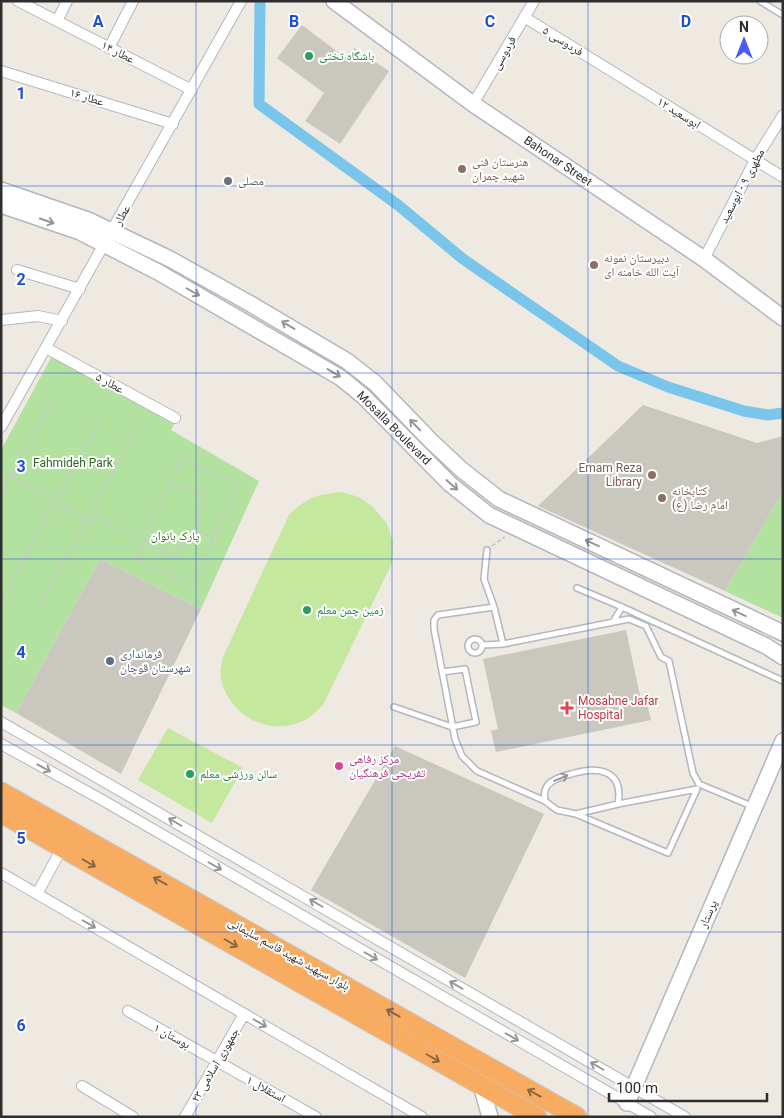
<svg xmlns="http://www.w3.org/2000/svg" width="784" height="1118" viewBox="0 0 784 1118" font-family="Roboto,'Noto Naskh Arabic',sans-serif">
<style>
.green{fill:#b3e2a0}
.pitch{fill:#c4e89d}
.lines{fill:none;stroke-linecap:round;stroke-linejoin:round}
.canal{stroke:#7ac6ea;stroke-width:11}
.building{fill:#cac7bf}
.lane-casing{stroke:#b4b6c0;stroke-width:8}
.street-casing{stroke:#b4b6c0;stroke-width:12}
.secondary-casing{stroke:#b4b6c0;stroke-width:18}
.highway-casing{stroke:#c9c9c9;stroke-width:21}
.path{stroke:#c9c9c9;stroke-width:2;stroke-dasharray:4 2.5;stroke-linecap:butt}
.lane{stroke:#fff;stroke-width:5}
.street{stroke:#fff;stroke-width:10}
.secondary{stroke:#fff;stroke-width:15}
.highway{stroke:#f8ac62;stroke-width:19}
.oneway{stroke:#969696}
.oneway2{stroke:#896745}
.grid{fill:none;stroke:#1d4ed8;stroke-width:1;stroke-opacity:0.55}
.leisure-dot{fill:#2e9e5b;stroke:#fff;stroke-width:2}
.education-dot{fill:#8d6e63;stroke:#fff;stroke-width:2}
.worship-dot{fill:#6b7280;stroke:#fff;stroke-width:2}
.service-dot{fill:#5c6f8a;stroke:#fff;stroke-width:2}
.health-dot{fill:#e0444e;stroke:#fff;stroke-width:2}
.hotel-dot{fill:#d1479c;stroke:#fff;stroke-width:2}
.labels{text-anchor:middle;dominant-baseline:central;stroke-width:4;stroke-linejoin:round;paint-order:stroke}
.street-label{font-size:12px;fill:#2e2e2e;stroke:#fff}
.leisure-label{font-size:12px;fill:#27864d;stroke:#fff;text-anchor:start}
.education-label{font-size:12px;fill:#785e54;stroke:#fff;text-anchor:start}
.worship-label{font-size:12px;fill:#5b616d;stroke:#fff;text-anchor:start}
.park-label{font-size:12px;fill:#2a6a1e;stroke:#fff}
.service-label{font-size:12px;fill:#4e5e75;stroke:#fff;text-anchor:start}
.health-label{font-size:12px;fill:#be3a42;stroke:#fff;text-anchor:start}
.hotel-label{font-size:12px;fill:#b23c85;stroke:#fff;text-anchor:start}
.grid-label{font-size:16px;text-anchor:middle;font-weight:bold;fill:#1d4ed8;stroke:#fff;stroke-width:4;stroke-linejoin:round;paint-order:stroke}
</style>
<rect width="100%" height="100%" fill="#eee9e1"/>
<path class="green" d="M52,356L175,423L171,430L259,481L201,609L100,559L16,713L1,705V450Z
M783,491V618L725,591Z"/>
<path class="pitch" d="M341,492L359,497L373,507L387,524L393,543L392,563L323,705C317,710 311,717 305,720C271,738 229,716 221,679C219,673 222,664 223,657L289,515C308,497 315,495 341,492Z
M168,728L243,768L212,823L138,780Z"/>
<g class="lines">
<path class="canal" d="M260,1L259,104L398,205L463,259L618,366L668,387L744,411L768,415L783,413"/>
</g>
<path class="building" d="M302,25L347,59L354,48L389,71L340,144L305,121L324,93L277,58Z
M643,405L757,443L783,436V491L725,591L538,506Z
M100,559L201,609L121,774L16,713Z
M626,630L641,700L646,699L651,720L496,752L491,731L498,729L483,659Z
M395,746L544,814L465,978L311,890Z"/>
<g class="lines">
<g class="lane-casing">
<path id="lane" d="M760,1L783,15
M487,550L484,579L494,607L503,644L629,619L646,626L661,657L669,661L693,773L699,784L754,807
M577,588L622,607L783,681
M494,607L438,615L434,620V629L455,739L462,756L477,771L545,801
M613,622L622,607
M468 646a7 7 0 1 1 14 0a7 7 0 1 1-14 0Z
M482,645L503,644
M394,707L452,727L476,722L465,669L442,672
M618,804L697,789
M576,814L618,804C624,769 597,766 571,774C563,776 552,779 547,786C544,791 544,796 545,801L557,810L576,814L668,853L697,789"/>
</g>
<g class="street-casing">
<path id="street" d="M18,1L192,90
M524,17L783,177
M57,21L67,1
M109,48L133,1
M1,71L173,124
M473,104L534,1
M704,259L755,160L783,115
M17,270L80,289
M1,320L38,316L62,321
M46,348L175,418
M1,427L241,1
M1,722L685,1117
M1,744L104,801L651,1117
M1,873L422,1117
M37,894L62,848
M128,1011L316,1117
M82,1086L133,1117
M185,1117L244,1014"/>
</g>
<g class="secondary-casing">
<path id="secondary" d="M334,1L473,104L704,259L783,318
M1,190L88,220L170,259L249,303L347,361L375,383L431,441L462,470L499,499L783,633
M1,205L80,232L158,272L341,378L363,396L450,484L489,515L766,646L783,657
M481,1085L490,1117
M627,1103L783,741"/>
</g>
<g class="highway-casing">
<path id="highway" d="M1,792L577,1117
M1,813L537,1117"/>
</g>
<path class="path" d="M182,458L238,485L192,586L136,558Z
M1,470L87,521L135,430
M1,494L10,475L55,399
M90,514L177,558L187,537L194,540L202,523L195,520L205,496L172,481
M198,531L214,538
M492,546L505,537
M1,596L3,597L99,422
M40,604L87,521"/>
<use href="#lane" class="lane"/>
<use href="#street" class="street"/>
<use href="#secondary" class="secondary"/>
<use href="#highway" class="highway"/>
</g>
<defs><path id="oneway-shaft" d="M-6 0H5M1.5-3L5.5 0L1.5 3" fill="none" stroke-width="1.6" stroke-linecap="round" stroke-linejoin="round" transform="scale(1.25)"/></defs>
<g class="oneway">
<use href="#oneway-shaft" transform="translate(47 221) rotate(19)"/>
<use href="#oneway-shaft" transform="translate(193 292) rotate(30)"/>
<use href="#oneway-shaft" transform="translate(288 325) rotate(-149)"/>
<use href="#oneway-shaft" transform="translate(334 373) rotate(31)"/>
<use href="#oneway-shaft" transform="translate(415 425) rotate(-134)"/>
<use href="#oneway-shaft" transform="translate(452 485) rotate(41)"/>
<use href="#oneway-shaft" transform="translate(592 543) rotate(-155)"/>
<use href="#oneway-shaft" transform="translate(739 613) rotate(-155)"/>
<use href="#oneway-shaft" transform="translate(44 768) rotate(29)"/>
<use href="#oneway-shaft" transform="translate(561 778) rotate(-23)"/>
<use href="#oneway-shaft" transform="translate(175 822) rotate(-150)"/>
<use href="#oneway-shaft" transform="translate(215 866) rotate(30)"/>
<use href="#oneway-shaft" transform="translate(316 903) rotate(-150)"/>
<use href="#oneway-shaft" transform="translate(89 924) rotate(30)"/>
<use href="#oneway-shaft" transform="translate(371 956) rotate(30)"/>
<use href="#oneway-shaft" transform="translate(456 985) rotate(-150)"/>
<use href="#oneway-shaft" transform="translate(260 1023) rotate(30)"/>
<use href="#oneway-shaft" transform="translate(512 1037) rotate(30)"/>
<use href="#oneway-shaft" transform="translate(597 1066) rotate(-150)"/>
</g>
<g class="oneway2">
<use href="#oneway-shaft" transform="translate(89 863) rotate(30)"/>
<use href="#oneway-shaft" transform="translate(160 881) rotate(-151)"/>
<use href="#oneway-shaft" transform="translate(231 943) rotate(30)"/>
<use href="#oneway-shaft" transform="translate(393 1013) rotate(-151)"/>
<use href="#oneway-shaft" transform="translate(433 1058) rotate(30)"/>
<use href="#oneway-shaft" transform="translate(534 1093) rotate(-151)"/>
</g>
<path class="grid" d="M196,1V1117M392,1V1117M588,1V1117M1,186H783M1,373H783M1,559H783M1,745H783M1,932H783"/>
<g class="leisure-dot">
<circle cx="309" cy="56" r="5"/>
<circle cx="307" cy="610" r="5"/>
<circle cx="190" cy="774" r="5"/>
</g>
<g class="education-dot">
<circle cx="462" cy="169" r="5"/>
<circle cx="594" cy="265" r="5"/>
<circle cx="652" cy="475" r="5"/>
<circle cx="662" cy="498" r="5"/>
</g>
<circle class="worship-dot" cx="228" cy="181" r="5"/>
<circle class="service-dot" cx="110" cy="661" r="5"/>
<path class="health-dot" d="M564.5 700.5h5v5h5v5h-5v5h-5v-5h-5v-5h5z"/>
<circle class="hotel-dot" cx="339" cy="766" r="5"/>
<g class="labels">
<g class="street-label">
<text transform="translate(563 41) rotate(32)">فردوسی ۵</text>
<text transform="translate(118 52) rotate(27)">عطار ۱۴</text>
<text transform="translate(504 53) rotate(-60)">فردوسی</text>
<text transform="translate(87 97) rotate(17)">عطار ۱۶</text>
<text transform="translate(679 113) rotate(32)">ابوسعید ۱۲</text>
<text transform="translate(558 161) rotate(34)">Bahonar Street</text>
<text transform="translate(742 186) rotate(-62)">مطهری ۹ - ابوسعید</text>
<text transform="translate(122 215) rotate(-61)">عطار</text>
<text transform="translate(110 383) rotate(28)">عطار ۵</text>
<text transform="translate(394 428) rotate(45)">Mosalla Boulevard</text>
<text transform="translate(708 914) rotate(-67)">پرستار</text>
<text transform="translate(289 954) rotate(29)">بلوار سپهبد شهید قاسم سلیمانی</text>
<text transform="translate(172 1036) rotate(29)">بوستان ۱</text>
<text transform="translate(215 1065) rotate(-60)">جمهوری اسلامی ۲۳</text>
<text transform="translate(266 1089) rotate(29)">استقلال ۱</text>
</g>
<g class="leisure-label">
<text x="319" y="56">باشگاه تختی</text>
<text x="317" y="610">زمین چمن معلم</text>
<text x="200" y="774">سالن ورزشی معلم</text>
</g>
<g class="education-label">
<text x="472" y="162">هنرستان فنی<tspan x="472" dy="14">شهید چمران</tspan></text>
<text x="604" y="258">دبیرستان نمونه<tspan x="604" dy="14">آیت الله خامنه ای</tspan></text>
<text x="642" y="468" text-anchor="end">Emam Reza<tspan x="642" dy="14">Library</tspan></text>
<text x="672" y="491">کتابخانه<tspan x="672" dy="14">امام رضا (ع)</tspan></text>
</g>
<g class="worship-label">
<text x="238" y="181">مصلی</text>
</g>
<g class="park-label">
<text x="73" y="463">Fahmideh Park</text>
<text x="175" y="536">پارک بانوان</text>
</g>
<g class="service-label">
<text x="120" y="654">فرمانداری<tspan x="120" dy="14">شهرستان قوچان</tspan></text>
</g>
<g class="health-label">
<text x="578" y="701">Mosabne Jafar<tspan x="578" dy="14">Hospital</tspan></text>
</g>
<g class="hotel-label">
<text x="349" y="759">مرکز رفاهی<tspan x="349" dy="14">تفریحی فرهنگیان</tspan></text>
</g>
</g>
<g class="grid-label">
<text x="98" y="27">A</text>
<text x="294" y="27">B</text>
<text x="490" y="27">C</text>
<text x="686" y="27">D</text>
<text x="21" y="99">1</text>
<text x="21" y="285">2</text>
<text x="21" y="472">3</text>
<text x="21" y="658">4</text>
<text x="21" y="844">5</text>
<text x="21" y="1031">6</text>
</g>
<rect width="784" height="1118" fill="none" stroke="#2e2e2e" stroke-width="5"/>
<g transform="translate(744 40)"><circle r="24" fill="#ffffff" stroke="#ababab"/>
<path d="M0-4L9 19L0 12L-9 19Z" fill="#495ff3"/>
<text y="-8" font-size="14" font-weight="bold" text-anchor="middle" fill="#2e2e2e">N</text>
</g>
<path d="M609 1093v8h158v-8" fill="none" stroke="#2e2e2e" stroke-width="2.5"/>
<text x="616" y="1093" font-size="15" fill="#2e2e2e" stroke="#ffffff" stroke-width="4" paint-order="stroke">100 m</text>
</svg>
